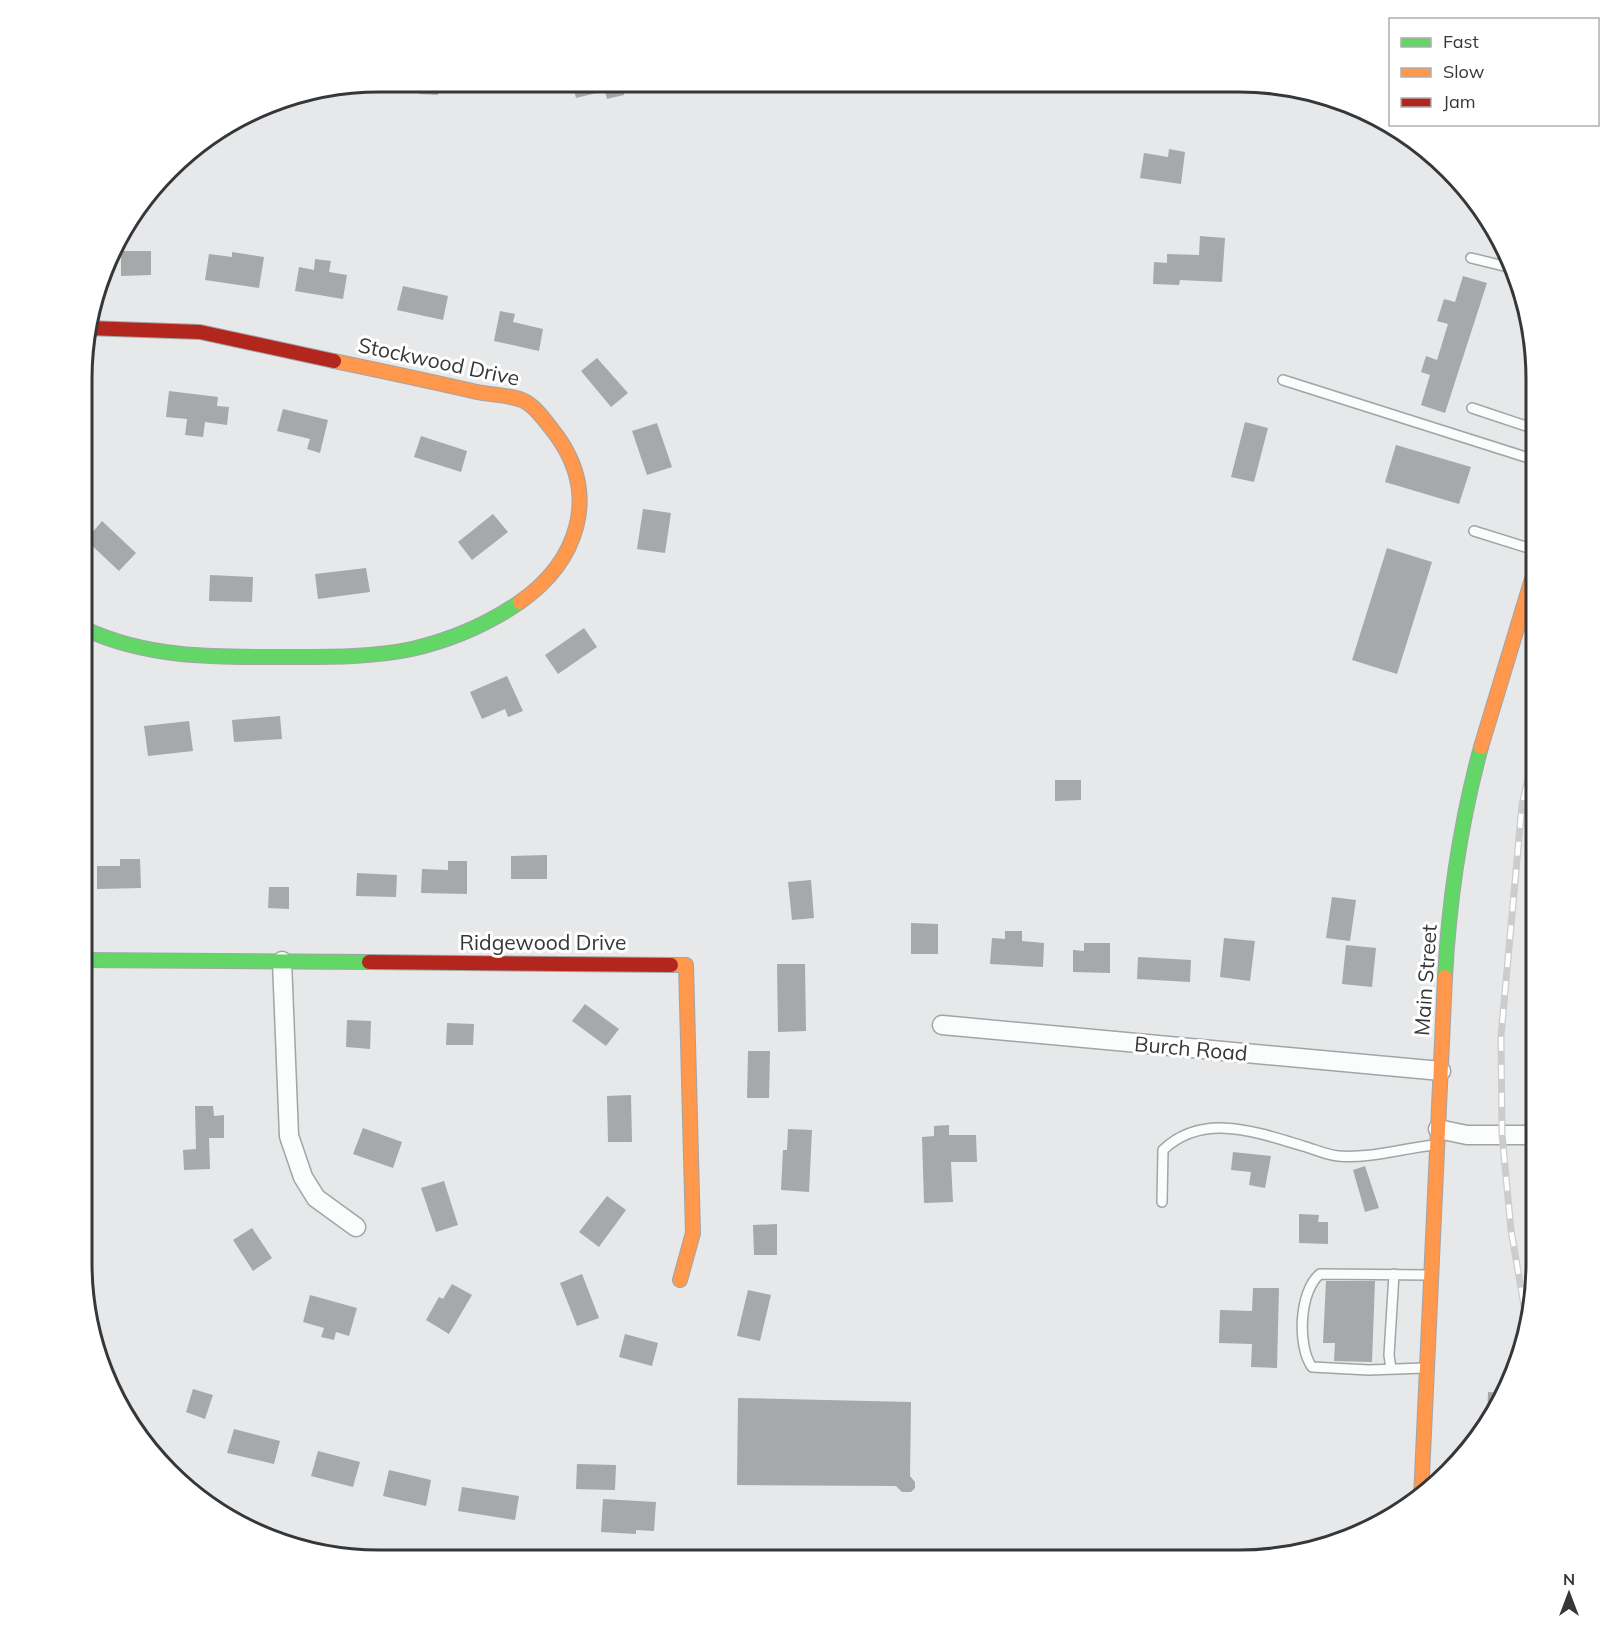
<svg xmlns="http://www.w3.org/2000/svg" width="1617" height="1642" viewBox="0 0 1617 1642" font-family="Mulish,sans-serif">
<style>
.building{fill:#a6a8a9}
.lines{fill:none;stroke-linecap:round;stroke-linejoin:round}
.lane-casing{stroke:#a2a4a6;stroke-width:12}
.street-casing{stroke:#a2a4a6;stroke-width:21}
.fast-casing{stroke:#a2a4a6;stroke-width:16}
.slow-casing{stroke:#a2a4a6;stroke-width:16}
.jam-casing{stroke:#a2a4a6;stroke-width:16}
.lane{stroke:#fbfcfc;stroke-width:9}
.street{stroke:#fbfcfc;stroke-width:18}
.fast{stroke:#63d668;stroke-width:14}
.slow{stroke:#ff974d;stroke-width:14}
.jam{stroke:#b3261e;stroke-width:14}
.rail-casing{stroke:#ccc;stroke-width:7}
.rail{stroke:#fff;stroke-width:4.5;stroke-dasharray:14;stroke-linecap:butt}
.labels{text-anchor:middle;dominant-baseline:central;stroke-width:6;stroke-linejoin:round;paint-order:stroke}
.street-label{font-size:21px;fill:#353739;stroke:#fff}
.rim{fill:none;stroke:#353739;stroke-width:3}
</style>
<rect width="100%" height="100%" fill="#e6e8ea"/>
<path class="building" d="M420,81H438V95L419,94Z
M572,82H623L624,95L607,99L605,91L576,98Z
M1169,149L1185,152L1181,184L1140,178L1144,153L1168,157Z
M1200,236L1225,238L1222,282L1180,280L1179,285L1153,284L1154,262L1167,263V254L1199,255Z
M121,251H151V275L121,276Z
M232,252L264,257L259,288L205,280L209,254L232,257Z
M315,259L331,261L329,272L347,275L343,299L295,291L299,267L314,270Z
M1463,276L1487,283L1445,413L1421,405L1430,375L1421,372L1426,356L1437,360L1448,324L1437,321L1444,299L1455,302Z
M403,286L448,296L443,320L397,310Z
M500,311L515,314L513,322L543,329L539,351L494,341Z
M597,358L628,393L611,407L581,371Z
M169,391L218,397L217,406L229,407L227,425L205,422L203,437L185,435L187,419L166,417Z
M283,409L328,420L320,453L307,449L310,439L277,431Z
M1245,422L1268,428L1254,482L1231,477Z
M657,423L672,467L647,475L632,431Z
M421,436L467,451L461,472L414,457Z
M1396,445L1471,467L1459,504L1385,482Z
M643,509L671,513L665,553L637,549Z
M493,514L508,532L472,560L458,542Z
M102,521L136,553L119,571L86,540Z
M1387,548L1432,562L1397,674L1352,660Z
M366,568L370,592L318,599L315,574Z
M210,575L253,577L252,602L209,601Z
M584,628L597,647L558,674L545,655Z
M507,676L523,711L508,717L505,709L482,719L470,692Z
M280,716L282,739L234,742L232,720Z
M189,721L193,751L148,756L144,726Z
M1055,780H1081V800L1055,801Z
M547,855V879H511V856Z
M120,859H140L141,888L97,889V866H120Z
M448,861H467V894L421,893L422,869L448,870Z
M357,873L397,875L396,897L356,896Z
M811,880L814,918L792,920L788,882Z
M269,887H289V909L268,908Z
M1332,897L1356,900L1350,941L1326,938Z
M911,923L938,924V954H911Z
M1005,931H1022V941L1044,943L1043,967L990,964L992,938L1005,939Z
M1224,938L1255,941L1250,981L1220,977Z
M1084,943H1110V973L1073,972V950L1084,951Z
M1346,945L1376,948L1372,987L1342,984Z
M1138,957L1191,960L1190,982L1137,979Z
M777,964H805L806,1031L778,1032Z
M585,1004L619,1029L606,1046L572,1021Z
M347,1020L371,1021L370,1049L346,1047Z
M447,1023L474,1024L473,1045H446Z
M748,1051H770L769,1098H747Z
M631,1095L632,1142H608L607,1096Z
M195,1106H213L214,1116L224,1115V1138H209L210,1169L184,1170L183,1150L196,1149Z
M949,1125V1135H976L977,1162H951L953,1202L924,1203L922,1137L934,1136V1126Z
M363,1128L402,1142L393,1168L353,1154Z
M788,1129L812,1130L809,1192L781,1190L783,1150H787Z
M1233,1152L1271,1156L1265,1188L1249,1185L1251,1172L1231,1170Z
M1365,1166L1379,1208L1365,1212L1353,1170Z
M444,1181L458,1225L436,1232L421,1188Z
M607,1196L626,1210L599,1247L579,1232Z
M1299,1214L1319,1215L1318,1222H1328V1244L1299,1243Z
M777,1224V1255H754L753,1225Z
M252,1228L272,1258L253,1271L233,1240Z
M582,1274L599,1318L577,1326L560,1283Z
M1326,1281H1375L1372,1362L1334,1361L1335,1343H1323Z
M452,1284L472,1295L449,1334L426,1320L439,1297L443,1299Z
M1253,1288H1279L1277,1368L1251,1367L1252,1344L1219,1343L1220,1310L1252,1311Z
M748,1290L771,1295L760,1341L737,1336Z
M310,1295L357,1308L349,1336L336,1332L334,1340L321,1337L324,1328L303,1322Z
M625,1334L658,1343L652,1366L619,1357Z
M193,1389L213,1395L205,1419L186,1412Z
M1488,1392L1504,1393L1496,1412L1487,1423Z
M738,1398L911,1402L910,1476L915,1482V1488L911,1492H902L896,1486L737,1485Z
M234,1429L280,1441L274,1464L227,1453Z
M318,1451L360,1462L353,1487L311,1476Z
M577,1464L616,1465L615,1490L576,1489Z
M389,1470L431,1480L426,1506L383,1496Z
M462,1487L519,1496L515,1520L458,1511Z
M603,1499L656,1502L654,1531L636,1530V1534L601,1532Z"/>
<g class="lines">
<g class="lane-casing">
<path id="lane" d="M1471,258L1512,268
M1283,380L1535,460
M1472,408L1535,429
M1474,531L1535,550
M1162,1202L1163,1150C1203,1112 1256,1132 1303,1146C1314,1149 1326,1155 1338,1156C1370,1159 1403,1148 1435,1145
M1424,1368L1369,1370L1312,1367C1297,1346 1299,1291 1320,1274L1429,1275
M1391,1369L1389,1355L1394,1274
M876,1557V1560"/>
</g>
<g class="street-casing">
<path id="street" d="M282,961L289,1136L303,1177L316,1198L356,1227
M942,1025L1441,1071
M1438,1129L1467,1135H1535"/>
</g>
<g class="fast-casing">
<path id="fast" d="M85,629C152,660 222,657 295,657C334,657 374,657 412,649C451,640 488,624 520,602
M83,960L369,962
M1445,977C1449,900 1461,821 1481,747"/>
</g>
<g class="slow-casing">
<path id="slow" d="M334,361C382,371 429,381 477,392C491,395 514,395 526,402C538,409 549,426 557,436C600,496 578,561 520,602
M1481,747L1535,569
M671,965H686L693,1233L680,1280
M1421,1498L1445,977"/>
</g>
<g class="jam-casing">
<path id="jam" d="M87,328L200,332L334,361
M369,962L671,965"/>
</g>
<use href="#lane" class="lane"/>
<use href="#street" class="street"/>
<use href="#fast" class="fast"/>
<use href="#slow" class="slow"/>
<use href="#jam" class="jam"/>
<g class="rail-casing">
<path id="rail" d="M1528,1329L1511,1230L1502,1134L1501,1036L1522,805L1535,748"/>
</g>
<use href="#rail" class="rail"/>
</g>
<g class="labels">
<g class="street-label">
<text transform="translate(439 361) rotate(12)">Stockwood Drive</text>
<text x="543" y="942">Ridgewood Drive</text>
<text transform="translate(1425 980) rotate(-86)">Main Street</text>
<text transform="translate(1191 1048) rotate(5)">Burch Road</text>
</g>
</g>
<path d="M0 0H1617V1642H0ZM379 92H1239A287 287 0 0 1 1526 379V1263A287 287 0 0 1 1239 1550H379A287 287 0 0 1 92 1263V379A287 287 0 0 1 379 92Z" fill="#fff" fill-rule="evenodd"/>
<path class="rim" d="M379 92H1239A287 287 0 0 1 1526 379V1263A287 287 0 0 1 1239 1550H379A287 287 0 0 1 92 1263V379A287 287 0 0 1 379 92Z"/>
<rect x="1389" y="18" width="210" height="108" fill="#ffffff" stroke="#aeafb0" stroke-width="1.5"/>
<rect x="1401" y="38" width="30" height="9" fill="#63d668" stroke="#aeafb0" stroke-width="1.5"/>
<text x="1443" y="48" font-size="18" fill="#353739">Fast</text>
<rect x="1401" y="68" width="30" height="9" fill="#ff974d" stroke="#aeafb0" stroke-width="1.5"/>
<text x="1443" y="78" font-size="18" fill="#353739">Slow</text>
<rect x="1401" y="98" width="30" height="9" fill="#b3261e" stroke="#aeafb0" stroke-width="1.5"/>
<text x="1443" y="108" font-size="18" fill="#353739">Jam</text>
<g transform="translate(1569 1594)" stroke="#ffffff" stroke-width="4.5" paint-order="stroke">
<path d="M0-4.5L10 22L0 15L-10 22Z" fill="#353739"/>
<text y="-9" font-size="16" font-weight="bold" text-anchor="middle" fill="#353739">N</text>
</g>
</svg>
